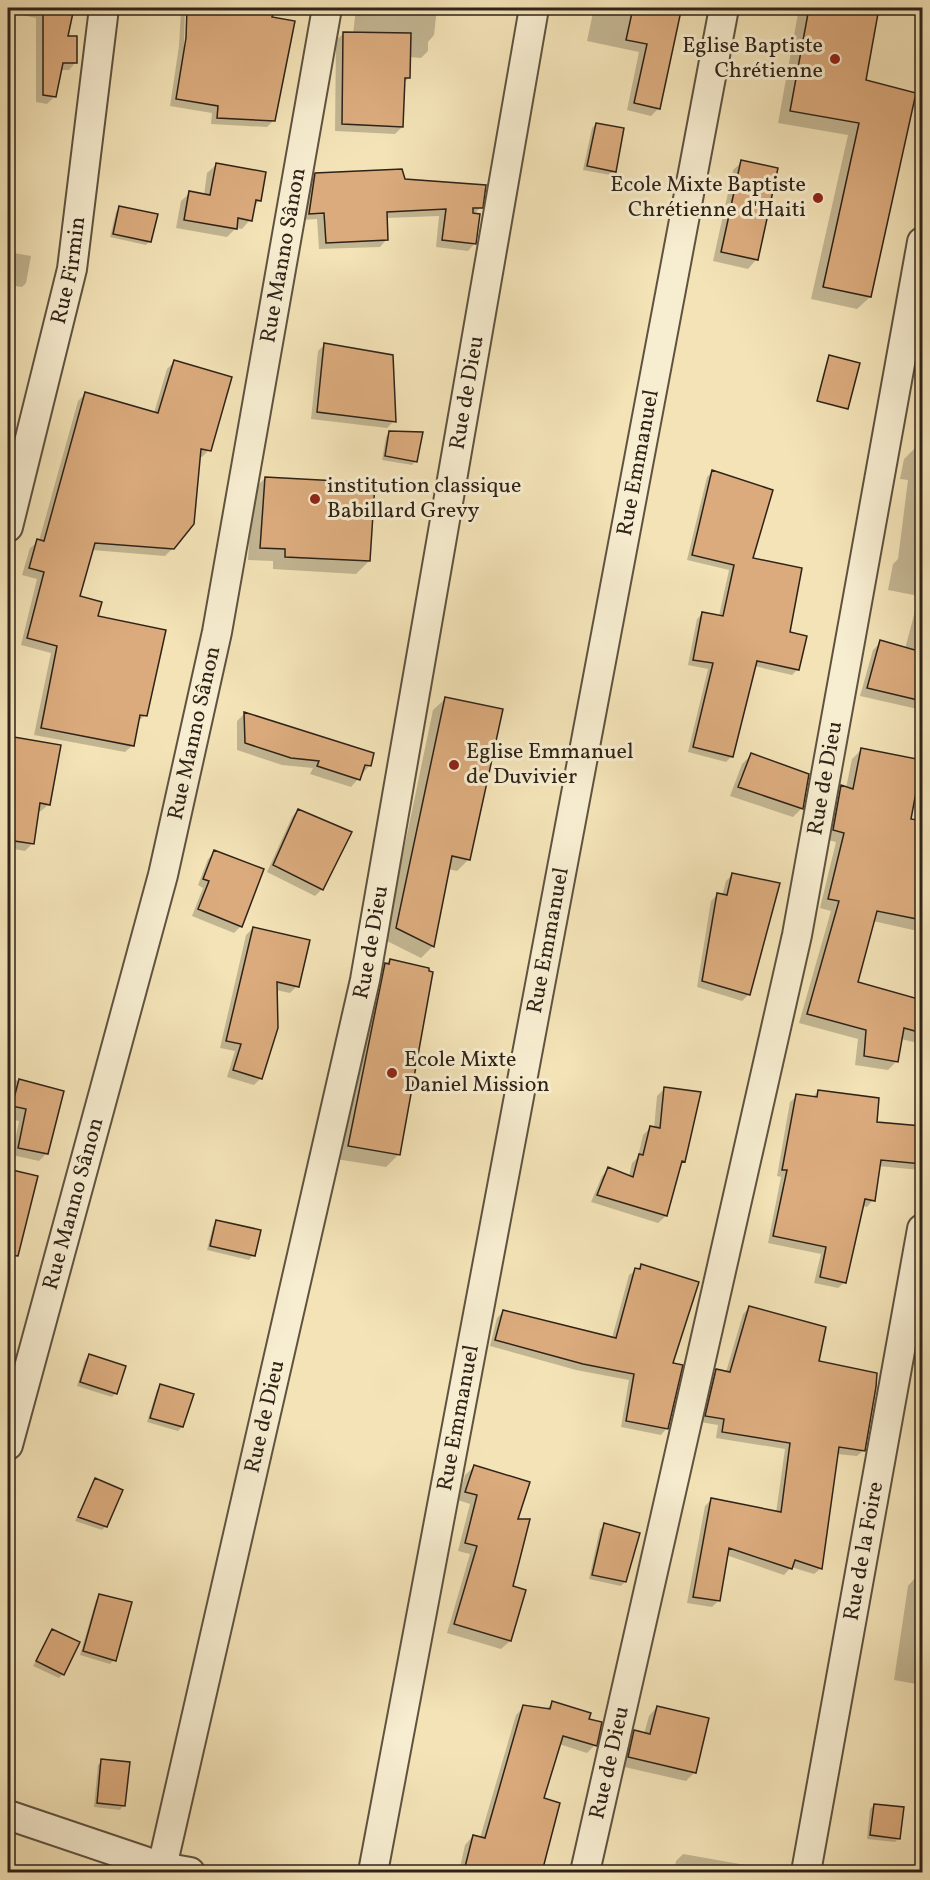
<svg xmlns="http://www.w3.org/2000/svg" width="930" height="1880" viewBox="0 0 930 1880" font-family="Vollkorn,serif">
<style>
.shadow{fill:#0003}
.building{fill:#dbab7d;stroke:#2e2318;stroke-width:1.5}
.lines{fill:none;stroke-linecap:round;stroke-linejoin:round}
.street-casing{stroke:#5f5340;stroke-width:32}
.street{stroke:#f7edd0;stroke-width:28}
.poi-dot{fill:#8f2418;stroke:#f7edd0;stroke-width:2}
.labels{text-anchor:middle;dominant-baseline:central;stroke-width:6;stroke-linejoin:round;paint-order:stroke}
.poi-label{font-size:22px;fill:#2e2318;stroke:#f7edd0;text-anchor:start}
.street-label{font-size:22px;fill:#2e2318;stroke:#f7edd0}
</style>
<rect width="100%" height="100%" fill="#f3e3b7"/>
<filter id="stains"><feTurbulence type="fractalNoise" baseFrequency=".00333" numOctaves="4"/><feColorMatrix values="0 0 0 0 .2 0 0 0 0 .09 0 0 0 0 .02 0 0 0 .5 -.17"/></filter>
<radialGradient id="worn" r=".72"><stop offset=".6" stop-color="#630" stop-opacity="0"/><stop offset="1" stop-color="#630" stop-opacity=".3"/></radialGradient>
<path class="shadow" d="M8,8H73L67,38L76,62L69,70H60L55,96L47,104L36,102V18L8,12Z
M185,8L184,46H187L189,8H247L272,12L274,120L267,127L211,124L212,113L170,106L179,46L181,11Z
M356,8H437L434,35L428,42V51L421,58L409,57V78L403,83L402,127L395,134L335,131L336,40L343,34H353Z
M594,8H649L679,12L659,108L651,116L627,110L639,52L587,41Z
M799,8H878L865,81L870,297L857,309L811,299L848,135L778,123Z
M596,124L614,171L610,175L583,170L592,128Z
M742,162L776,169L756,260L748,269L713,261L733,170Z
M216,165L260,200L253,207L250,220L242,229L236,228L227,237L176,228L181,201L190,193L204,195L207,173Z
M315,174L403,181L481,207L473,215L475,243L468,251L436,247L439,216L386,218L387,239L380,247L319,249L317,219L302,220L308,182Z
M120,208L150,241L146,245L110,237L116,212Z
M8,252L31,256L26,283L22,287L8,285Z
M325,344L394,421L387,428L311,419L318,351Z
M174,362L209,450L202,457H199L173,548L165,556L92,550L78,597L96,617L146,715L137,722L133,745L125,752L34,735L51,653L21,645L37,579L22,575L30,548L39,541L78,401L85,394L154,413L167,369Z
M390,432L416,461L412,465L382,460L386,437Z
M917,446L922,447V710L860,696L873,650L881,642L905,649L919,596L888,590L893,564L898,559L908,480L900,479L904,459Z
M713,471L751,559L788,633L798,669L792,675L754,666L732,756L726,762L688,752L708,669L688,665L697,619L703,613L719,616L729,570L687,560L707,477Z
M265,478L369,561L356,574L273,569V561L248,560L252,491Z
M445,699L469,859L457,871L448,869L432,947L421,958L385,940L433,710Z
M244,714L370,765L351,787L310,774L313,768L282,765L237,750V721Z
M8,737L59,746L49,804L41,811H37L33,843L25,851L8,848Z
M861,750L909,820L922,822V932L873,921L856,984L922,1002V1038L918,1043L901,1039L897,1061L888,1070L855,1065L858,1039L799,1023L831,911L820,908L836,842L824,839L832,796L841,786L846,788L852,759Z
M751,755L808,775L801,809L793,817L730,796L742,764Z
M298,810L350,833L321,890L315,896L267,872L292,817Z
M215,852L241,926L234,933L192,916L203,888L198,885L208,859Z
M732,875L748,995L742,1001L697,987L711,901L717,895L722,896L726,881Z
M253,928L297,986L290,993L276,990L261,1078L254,1085L227,1077L235,1051L220,1048L246,935Z
M8,957L14,959L8,980Z
M390,960L399,1154L386,1167L336,1159L372,977Z
M8,1078L62,1092L47,1153L39,1161L12,1155L19,1121L8,1119Z
M664,1089L683,1161L679,1166L666,1216L658,1223L591,1202L602,1176L609,1169L629,1176L632,1163L638,1157L643,1135L650,1128L654,1129L657,1096Z
M818,1091L875,1124L922,1128L920,1170L878,1166L873,1200L867,1207L862,1206L845,1282L838,1288L814,1283L821,1254L768,1243L781,1177L777,1176L790,1102L797,1096L812,1098Z
M8,1170L36,1177L14,1238L8,1236Z
M217,1222L253,1255L249,1260L207,1250L213,1226Z
M642,1266L671,1365L667,1428L661,1435L621,1427L629,1380L576,1370L490,1346L497,1318L503,1312L612,1338L629,1275Z
M749,1308L817,1363L864,1450L857,1456L837,1454L821,1568L814,1574L791,1567L784,1575L726,1555L718,1601L712,1607L687,1603L705,1506L711,1500L776,1513L785,1449L716,1438L718,1425L700,1422L710,1378L716,1371L726,1372L743,1314Z
M89,1356L116,1393L112,1397L77,1386L85,1360Z
M161,1386L182,1427L178,1431L147,1422L157,1390Z
M474,1467L516,1520L510,1641L501,1649L447,1633L470,1554L458,1551L470,1504L458,1500L465,1475Z
M96,1480L106,1526L102,1530L75,1521Z
M605,1525L625,1582L621,1586L589,1579L600,1529Z
M914,1579L922,1580V1685L894,1680L908,1586Z
M100,1596L114,1660L110,1664L80,1655L96,1600Z
M53,1631L63,1674L59,1678L33,1666Z
M553,1703L587,1720L595,1745L587,1753L559,1744L542,1799L558,1804L540,1872H459L465,1845L473,1836L480,1838L516,1715L524,1707L545,1710Z
M657,1707L695,1772L686,1781L620,1766L626,1741L634,1732L644,1734L649,1716Z
M102,1761L124,1805L120,1810L94,1807L98,1765Z
M922,1804V1833L921,1832Z
M874,1805L899,1838L895,1842L867,1839L870,1809Z
M683,1854L768,1869L767,1872H674L676,1861Z"/>
<path class="building" d="M43,8H74L68,36H77V63H63L56,97L43,95Z
M187,8H255L274,11L272,17L295,21L275,121L217,118L218,106L176,99L186,38Z
M633,8L681,11L660,109L634,103L647,44L626,40Z
M809,8H879L866,80L916,93L871,297L823,287L859,123L790,111Z
M343,32L411,33L410,78H405L403,127L342,124Z
M596,123L624,128L616,172L587,166Z
M741,160L778,168L758,260L721,252Z
M216,163L266,172L261,201L256,200L252,221L238,218L237,229L184,220L189,191L210,195Z
M402,169L405,179L486,185L483,208H473V213L480,214L476,244L442,240L446,209L387,212L388,240L326,243L324,213L309,214L315,173Z
M119,206L158,214L151,242L113,234Z
M324,343L393,355L396,422L317,412Z
M829,355L860,363L848,409L817,401Z
M174,360L232,377L211,451L201,449L194,524L174,549L95,543L80,596L102,602L98,616L166,630L147,716L140,715L134,746L41,728L57,646L27,638L44,572L29,568L37,539L44,541L85,392L158,413Z
M389,431L423,432L417,462L385,456Z
M712,470L773,490L753,558L802,568L790,632L807,636L799,670L757,661L733,757L693,747L713,663L693,660L702,612L723,616L734,565L692,555Z
M265,477L375,483L370,561L285,557V549L260,548Z
M880,640L922,652V701L867,688Z
M445,697L503,709L470,860L452,856L434,947L396,928Z
M244,712L374,753L371,766L365,765L360,780L317,766L319,761L291,758L245,743Z
M8,736L61,745L50,805L40,803L34,844L8,840Z
M861,748L922,760L911,819L922,821V920L877,911L858,982L922,1000V1033L904,1028L898,1062L864,1056L866,1030L807,1014L839,901L828,899L844,833L833,830L841,785L853,789Z
M751,753L809,774L803,809L738,787Z
M298,809L352,832L323,890L273,865Z
M214,850L264,869L242,927L198,909L209,881L203,879Z
M732,873L780,883L750,995L702,981L717,893L727,895Z
M253,927L310,940L299,987L277,982L278,1028L262,1079L233,1070L241,1044L226,1041Z
M390,959L429,968V971L433,972L400,1155L348,1146L385,963L389,964Z
M19,1079L64,1091L48,1154L18,1148L26,1109L12,1106Z
M664,1087L701,1092L685,1162L682,1161L667,1216L597,1195L608,1167L633,1177L639,1154L643,1155L650,1126L660,1128Z
M818,1090L879,1098L877,1122L922,1126V1164L881,1160L875,1201L865,1199L846,1283L820,1277L826,1247L773,1236L787,1170H782L796,1094L817,1097Z
M8,1169L38,1176L18,1256L8,1255Z
M216,1220L261,1230L255,1256L210,1246Z
M641,1264L699,1282L673,1363L683,1365L668,1429L626,1421L634,1374L583,1364L495,1340L503,1310L616,1338L635,1268L640,1269Z
M749,1306L826,1327L819,1361L877,1373L876,1387L865,1451L839,1447L822,1569L795,1560L792,1569L729,1548L720,1601L693,1597L711,1498L781,1512L790,1443L722,1432L724,1419L705,1416L716,1369L730,1372Z
M89,1354L126,1366L117,1394L80,1382Z
M160,1384L194,1394L183,1427L150,1418Z
M474,1465L530,1482L518,1519H530L513,1586L526,1590L511,1641L454,1624L477,1546L465,1543L477,1495L465,1492Z
M95,1478L123,1490L107,1527L78,1517Z
M604,1523L640,1533L626,1582L592,1575Z
M99,1594L132,1602L116,1661L83,1651Z
M52,1629L80,1642L64,1675L36,1661Z
M552,1701L591,1713L589,1719L602,1722L597,1746L563,1736L544,1798L560,1803L542,1872H488L465,1867L473,1835L485,1838L523,1705L550,1709Z
M657,1706L709,1718L696,1773L628,1757L634,1730L650,1734Z
M101,1759L130,1762L125,1806L97,1803Z
M874,1804L904,1807L900,1839L870,1835Z"/>
<g class="lines">
<g class="street-casing">
<g id="street">
<path id="s1" d="M8,527L72,269L104,8"/>
<path id="s2" d="M8,1445L163,875L217,632L327,8"/>
<path d="M8,1815L162,1867L190,1872"/>
<path id="s3" d="M162,1867L365,980L534,8"/>
<path id="s4" d="M373,1872L724,8"/>
<path id="s5" d="M585,1872L797,935L922,242"/>
<path id="s6" d="M806,1872L922,1229"/>
</g>
</g>
<use href="#street" class="street"/>
</g>
<g class="poi-dot">
<circle cx="835" cy="59" r="6"/>
<circle cx="818" cy="198" r="6"/>
<circle cx="315" cy="499" r="6"/>
<circle cx="454" cy="765" r="6"/>
<circle cx="392" cy="1073" r="6"/>
</g>
<g class="labels">
<g class="poi-label">
<text x="823" y="46" text-anchor="end">Eglise Baptiste<tspan x="823" dy="25">Chrétienne</tspan></text>
<text x="806" y="185" text-anchor="end">Ecole Mixte Baptiste<tspan x="806" dy="25">Chrétienne d'Haiti</tspan></text>
<text x="327" y="486">institution classique<tspan x="327" dy="25">Babillard Grevy</tspan></text>
<text x="466" y="752">Eglise Emmanuel<tspan x="466" dy="25">de Duvivier</tspan></text>
<text x="404" y="1060">Ecole Mixte<tspan x="404" dy="25">Daniel Mission</tspan></text>
</g>
<g class="street-label">
<text stroke="none"><textPath href="#s2" startOffset="1222">Rue Manno Sânon</textPath></text>
<text stroke="none"><textPath href="#s1" startOffset="264">Rue Firmin</textPath></text>
<text stroke="none"><textPath href="#s3" startOffset="1506">Rue de Dieu</textPath></text>
<text stroke="none"><textPath href="#s4" startOffset="1434">Rue Emmanuel</textPath></text>
<text stroke="none"><textPath href="#s2" startOffset="736">Rue Manno Sânon</textPath></text>
<text stroke="none"><textPath href="#s5" startOffset="1120">Rue de Dieu</textPath></text>
<text stroke="none"><textPath href="#s4" startOffset="948">Rue Emmanuel</textPath></text>
<text stroke="none"><textPath href="#s3" startOffset="948">Rue de Dieu</textPath></text>
<text stroke="none"><textPath href="#s2" startOffset="250">Rue Manno Sânon</textPath></text>
<text stroke="none"><textPath href="#s3" startOffset="462">Rue de Dieu</textPath></text>
<text stroke="none"><textPath href="#s4" startOffset="462">Rue Emmanuel</textPath></text>
<text stroke="none"><textPath href="#s6" startOffset="326">Rue de la Foire</textPath></text>
<text stroke="none"><textPath href="#s5" startOffset="112">Rue de Dieu</textPath></text>
</g>
</g>
<rect width="930" height="1880" fill="none" stroke="#f3e3b7" stroke-width="30"/>
<rect x="9" y="9" width="912" height="1862" fill="none" stroke="#2e2318" stroke-width="3"/>
<rect x="15" y="15" width="900" height="1850" fill="none" stroke="#2e2318" stroke-width="1.5"/>
<rect width="100%" height="100%" filter="url(#stains)"/>
<rect width="100%" height="100%" fill="url(#worn)"/>
</svg>
